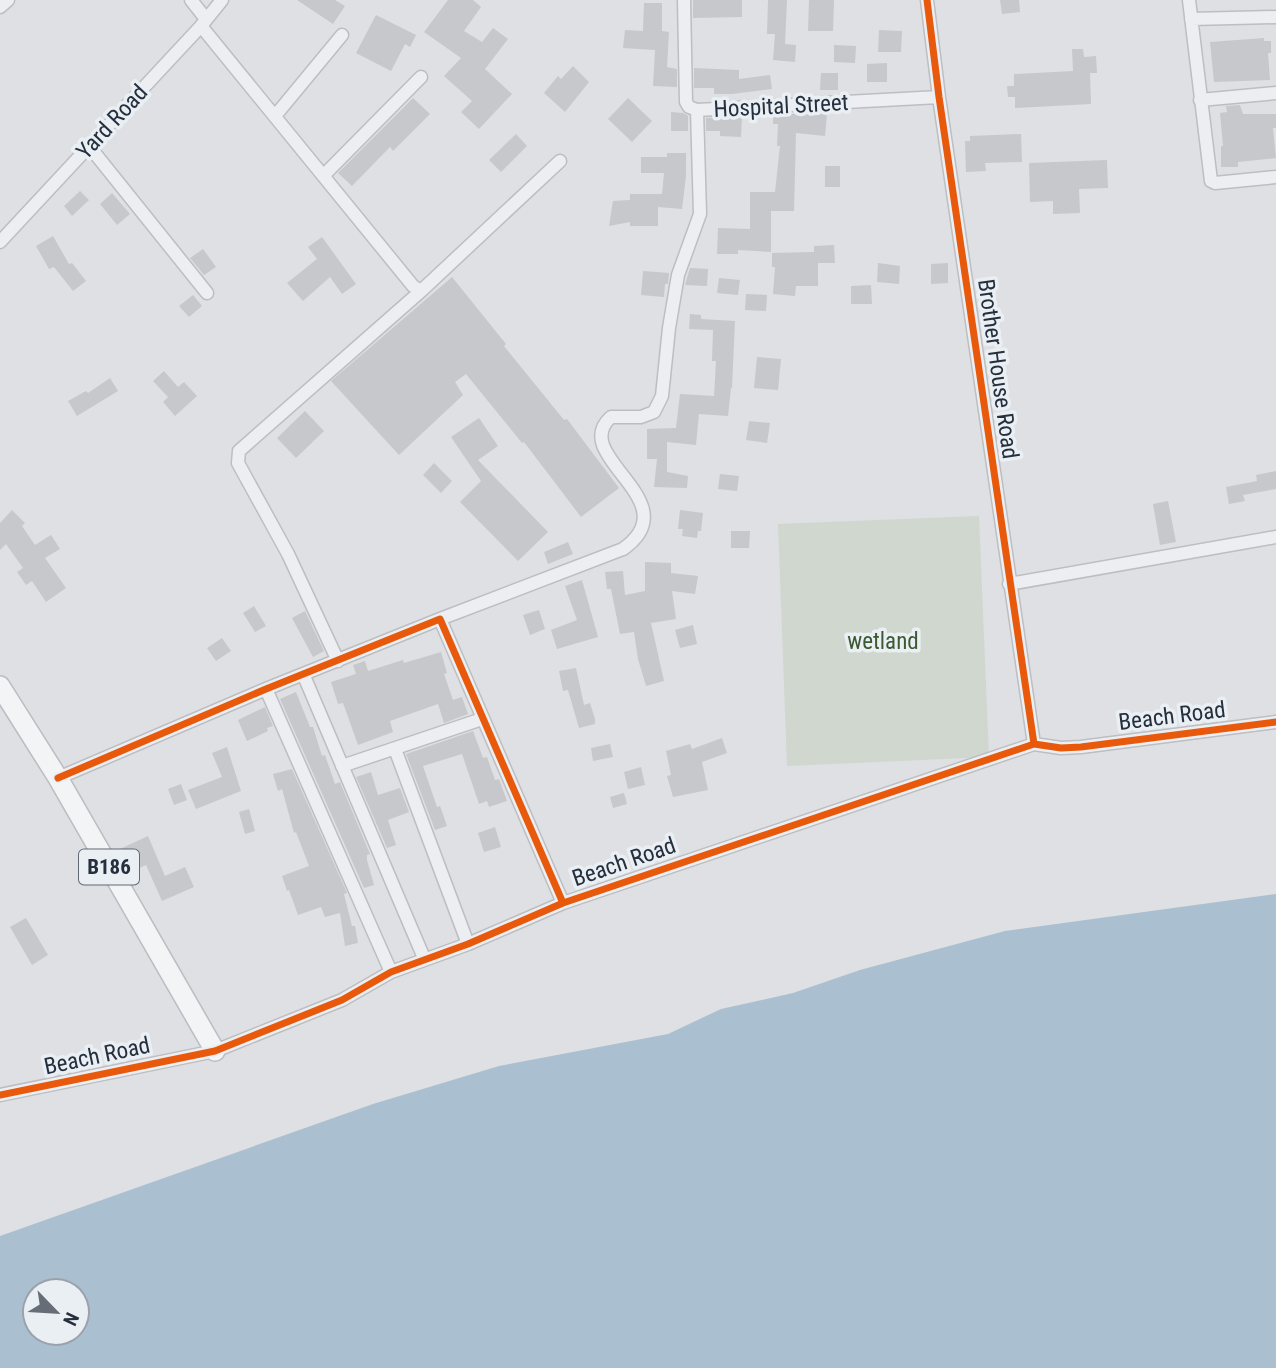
<svg xmlns="http://www.w3.org/2000/svg" width="1276" height="1368" viewBox="0 0 1276 1368" font-family="'Roboto Condensed',sans-serif">
<style>
.green{fill:#cfd7ce}
.water{fill:#aabfd0;fill-rule:evenodd}
.building{fill:#c6c8cb}
.lines{fill:none;stroke-linecap:round;stroke-linejoin:round}
.minor-casing{stroke:#bcbec1;stroke-width:15}
.primary-casing{stroke:#babdc1;stroke-width:22}
.minor{stroke:#edeef1;stroke-width:12}
.primary{stroke:#f2f4f5;stroke-width:19}
.cycleway-casing{stroke:#eaeff4;stroke-width:11}
.cycleway{stroke:#e8590c;stroke-width:7}
.labels{text-anchor:middle;dominant-baseline:central;stroke-width:7;stroke-linejoin:round;paint-order:stroke}
.shield{fill:#eaeff4;stroke:#606974;stroke-width:2}
.shield-label{font-size:21px;font-weight:bold;fill:#252f3d}
.street-label{font-size:23px;fill:#252f3d;stroke:#eaeff4}
.park-label{font-size:23px;fill:#3c5932;stroke:#eaeff4}
</style>
<rect width="100%" height="100%" fill="#dee0e3"/>
<path class="green" d="M979,516L989,757L787,766L778,524Z"/>
<path class="water" d="M1276,894V1368H0V1236L373,1104L499,1066L668,1034L721,1009L793,993L860,970L1005,931ZM35,1291H77V1333H35Z"/>
<path class="building" d="M297,0H335L345,6L333,24Z
M448,0H473L481,7L464,31L482,42L493,28L508,39L485,69L512,94L479,129L461,112L472,101L444,76L461,58L424,32Z
M693,0H742V17L693,18Z
M768,0H787L785,44L796,45L795,62L773,60L775,34H767Z
M809,0H834L833,31H808Z
M1000,0H1019L1020,12L1002,14Z
M644,3H662V31L669,32L667,67L677,69V87L653,86L655,50L623,48L625,30L643,31Z
M376,15L416,35L410,47L405,44L391,71L356,53Z
M879,30L902,31L901,52H878Z
M1264,38V41H1271V53H1268L1270,80L1214,82L1210,42Z
M834,45L856,46L855,63L834,62Z
M1072,49H1083L1084,57L1096,56L1097,73H1090L1091,104L1015,108V97H1008L1007,86H1014V74L1073,71Z
M887,63V82H867V64Z
M573,66L589,82L565,112L544,93L558,76L561,79Z
M694,68L739,70V79L770,75L772,89L732,94H714V88H694Z
M821,73H838V90H820Z
M413,98L430,114L393,151L390,147L352,186L338,173Z
M628,98L652,121L632,142L608,119Z
M1240,105L1243,114H1276V128H1273L1276,158L1238,162V167H1221V146H1223L1220,113L1227,112L1226,106Z
M671,112L683,113L688,116V131H671Z
M808,113L827,114L825,136L796,133L794,211H771V252L738,250V254H717L718,228L750,229V192H775L780,146H777L778,124H773V115Z
M742,116L741,137L720,136V131H706V118Z
M516,134L527,146L501,172L489,160Z
M1021,134L1022,162L985,163L986,171L966,172L965,141H970V136Z
M667,153H686V176L682,209L658,207V226H630V222L609,226L613,201L630,200V194H662L664,173H641V157H667Z
M1107,160L1108,188L1079,189L1080,213L1053,214V201L1030,202L1029,163Z
M825,166H840V187H825Z
M80,191L89,200L72,216L64,206Z
M112,193L130,214L117,225L100,204Z
M53,236L69,264L72,263L86,281L73,291L54,267L49,269L36,246Z
M322,237L356,284L342,294L330,277L303,301L287,283L317,259L308,247Z
M834,245L835,263H818V286H796L795,296L773,294L775,267H772V253L814,252V246Z
M203,249L216,267L204,275L190,258Z
M878,263L900,266L899,284L877,282Z
M948,263V283L931,284V264Z
M690,268L708,269L707,286L685,285Z
M643,271L669,273L668,284H665L664,297L641,295Z
M452,277L506,344L504,346L564,420L567,419L619,488L581,517L524,442L522,443L466,374L455,382L463,395L399,455L331,381Z
M719,278L740,280L738,295L717,293Z
M871,285L872,304H851V286Z
M746,294L767,295L766,311L745,310Z
M193,295L202,306L189,317L179,306Z
M690,314L701,315V319L735,321L732,388H731L728,416L699,414L696,445L667,442V472L688,476L687,488L654,487L657,459H647V429L676,428L680,394L714,396L716,361H712L713,330L689,329Z
M757,357L781,359L778,390L754,388Z
M164,371L178,387L184,382L197,396L175,416L163,402L168,397L153,381Z
M110,378L118,391L77,416L68,401L86,391L88,393Z
M305,411L324,431L296,458L277,438Z
M479,418L498,446L478,460L548,532L518,561L460,502L481,481L451,437Z
M749,421L770,423L767,443L746,440Z
M434,463L452,481L441,493L423,475Z
M1276,471V489L1243,495L1245,501L1229,504L1226,487L1257,481L1256,475Z
M720,474L739,476L737,491L718,489Z
M1168,501L1176,542L1160,545L1153,504Z
M12,510L25,523L22,526L35,545L51,535L60,549L45,558L66,588L46,602L32,581L26,585L17,572L23,568L6,544L0,550V523Z
M680,510L703,513L701,531H698L697,538L682,536L683,529H678Z
M731,531H750L749,548H731Z
M568,542L573,554L548,564L544,552Z
M645,562L671,563V573L698,576L695,594L672,591L676,619L651,623L664,681L646,686L638,659L634,632L620,634L611,589H607L605,572L623,571L625,595L645,591Z
M582,580L598,637L557,649L551,630L577,620L565,586Z
M254,606L266,626L255,632L243,613Z
M539,610L545,629L530,635L523,615Z
M305,611L324,651L313,657L292,618Z
M693,625L697,644L680,648L675,630Z
M222,638L231,651L216,661L207,648Z
M441,652L447,673L444,674L453,700L462,697L468,714L444,723L438,704L390,721L393,732L358,745L343,703L338,704L331,682L356,674L353,665L365,661L368,671L403,660L404,663Z
M576,668L584,705L590,703L595,719V724L579,728L568,690L563,691L559,671Z
M296,692L310,727H313L322,756L325,755L335,784L340,782L370,854L367,855V860L374,885L364,888L280,699Z
M265,707L273,726L267,728L268,731L247,741L238,720Z
M473,731L483,758L487,757L495,780L499,779L507,801L489,807L487,801L479,804L462,754L423,766L437,807L440,806L447,826L435,830L406,754Z
M722,738L727,753L702,762L708,790L673,797L667,776L671,775L666,751L690,744L692,749Z
M610,744L613,757L593,761L591,748Z
M227,747L241,791L196,809L188,790L222,777L212,753Z
M641,767L645,785L628,789L624,772Z
M292,769L347,893L344,894L352,926H355L358,943L345,946L340,913L325,917L321,907L298,915L289,890L287,891L282,876L309,866L296,832L294,833L282,789L278,791L273,774Z
M371,772L378,795L400,788L409,812L388,820L396,845L387,848L356,777Z
M181,784L187,800L174,805L168,789Z
M624,793L627,804L613,808L610,797Z
M249,809L255,831L245,834L239,812Z
M495,827L501,847L484,852L478,833Z
M148,836L165,876L185,867L194,887L162,901L146,865L130,872L120,849Z
M26,918L48,955L32,965L10,927Z"/>
<g class="lines">
<g class="minor-casing">
<path id="minor" d="M191,0L206,19
M684,0L686,102L689,107L697,110L939,97
M927,0L939,97L1034,744
M1189,0L1211,181L1215,183L1276,177
M0,7L8,0
M1191,19L1276,17
M201,26L413,286L421,291L560,161
M1200,100L1276,93
M275,116L342,35
M89,146L207,293
M323,176L421,77
M0,242L201,26L222,0
M1009,584L1276,537
M440,619L623,549C691,501 567,456 611,417H641L654,412L662,396L669,328L678,275L700,214L697,110
M338,661L288,554L238,463L239,451L421,291
M304,676L424,958
M266,689L391,972
M395,749L468,944
M342,766L482,719
M58,778L266,689L440,619L563,903
M0,1095L215,1051L342,1000L391,972L468,944L563,903L1034,744L1061,748L1081,747L1276,722"/>
</g>
<g class="primary-casing">
<path id="primary" d="M0,686L58,778L215,1051"/>
</g>
<use href="#minor" class="minor"/>
<use href="#primary" class="primary"/>
<g class="cycleway-casing">
<path id="cycleway" d="M927,0L939,97L1034,744
M58,778L266,689L440,619L563,903
M0,1095L215,1051L342,1000L391,972L468,944L563,903L1034,744L1061,748L1081,747L1276,722"/>
</g>
<use href="#cycleway" class="cycleway"/>
</g>
<g class="labels">
<rect class="shield" x="79" y="849.5" width="60" height="35" rx="5"/>
<g class="shield-label">
<text x="109" y="867">B186</text>
</g>
<g class="street-label">
<text transform="translate(781 106) rotate(-3)">Hospital Street</text>
<text transform="translate(112 122) rotate(-47)">Yard Road</text>
<text transform="translate(998 369) rotate(82)">Brother House Road</text>
<text transform="translate(1172 716) rotate(-7)">Beach Road</text>
<text transform="translate(624 862) rotate(-19)">Beach Road</text>
<text transform="translate(97 1056) rotate(-12)">Beach Road</text>
</g>
<g class="park-label">
<text x="883" y="641">wetland</text>
</g>
</g>
<g transform="translate(56 1312) rotate(115)"><circle r="33" fill="#eaeff4" stroke="#9ba2ab" stroke-width="2"/>
<path d="M0-5L12 26L0 18L-12 26Z" fill="#666d77"/>
<text y="-10" font-size="19" font-weight="bold" text-anchor="middle" fill="#252f3d">N</text>
</g>
</svg>
